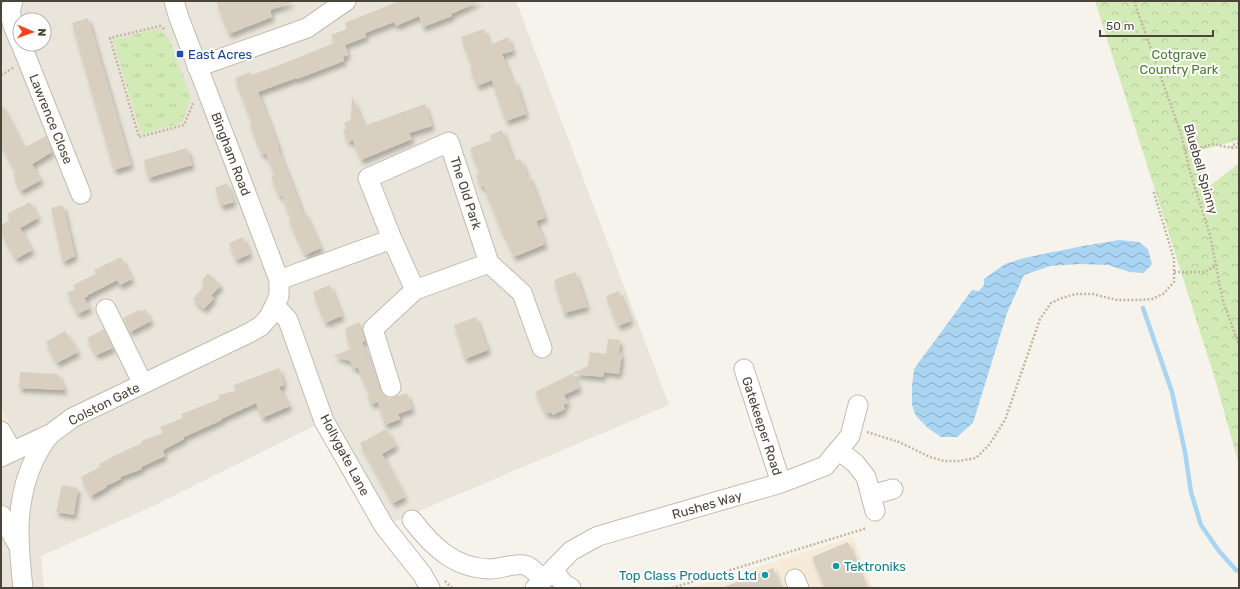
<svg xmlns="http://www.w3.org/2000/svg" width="1240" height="589" viewBox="0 0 1240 589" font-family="Rubik,sans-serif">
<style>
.residential{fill:#eae5da;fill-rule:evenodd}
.commercial{fill:#f7ead8}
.grass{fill:url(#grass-tufts)}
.forest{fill:url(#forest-crowns)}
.water{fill:url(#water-waves)}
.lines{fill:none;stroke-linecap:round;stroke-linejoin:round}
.stream{stroke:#a9d4f2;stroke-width:4.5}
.building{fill:#d8cfc1;filter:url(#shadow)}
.minor-casing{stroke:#c2bbae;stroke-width:21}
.path{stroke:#c4b79f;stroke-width:2.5;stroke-dasharray:2 2;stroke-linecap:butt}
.minor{stroke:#fff;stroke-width:19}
.transit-dot{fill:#1a4fb4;stroke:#fff;stroke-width:1.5}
.culture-dot{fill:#0f9aa8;stroke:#fff;stroke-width:1.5}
.labels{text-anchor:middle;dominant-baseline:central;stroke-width:4;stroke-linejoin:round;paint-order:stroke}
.transit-label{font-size:13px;fill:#164399;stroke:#fff;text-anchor:start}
.park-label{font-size:13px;fill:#4a7f2a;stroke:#fff}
.street-label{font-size:13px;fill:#4b4439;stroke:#fff}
.culture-label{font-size:13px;fill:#0d838f;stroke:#fff;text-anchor:start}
</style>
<defs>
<pattern id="grass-tufts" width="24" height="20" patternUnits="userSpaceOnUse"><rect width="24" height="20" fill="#d2eab5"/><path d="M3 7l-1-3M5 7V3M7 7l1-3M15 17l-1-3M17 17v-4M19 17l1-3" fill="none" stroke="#b6ca9c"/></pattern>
<pattern id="forest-crowns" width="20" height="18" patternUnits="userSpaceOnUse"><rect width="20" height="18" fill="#d2eab5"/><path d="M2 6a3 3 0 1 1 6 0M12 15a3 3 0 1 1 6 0" fill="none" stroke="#b6ca9c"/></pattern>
<pattern id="water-waves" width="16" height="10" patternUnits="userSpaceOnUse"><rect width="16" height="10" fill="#a9d4f2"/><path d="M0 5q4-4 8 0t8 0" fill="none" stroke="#8caec5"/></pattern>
<filter id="shadow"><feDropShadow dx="2.5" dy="4.5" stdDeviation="2" flood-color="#0004"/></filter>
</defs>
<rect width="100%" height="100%" fill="#f6f3ec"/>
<path class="residential" d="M1,1H516L669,405L384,526L324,421L149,508L41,556L44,588H1V440L15,433L1,409ZM20,20H44V44H20Z"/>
<path class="commercial" d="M1,409L15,433L1,440Z
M853,537L873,588H690Z"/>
<path class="grass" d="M159,28L169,39L191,97L182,123L141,134L113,40Z"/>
<path class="forest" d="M1095,1H1239V140L1197,151L1207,188L1239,163V465L1215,379Z"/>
<path class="water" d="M1119,240L1139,242L1148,249L1152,264L1144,273L1130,272L1108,265L1080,264L1050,266L1024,275L1007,313L973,423L957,437H941L928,428L916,416L912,405V386L914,369L972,290L979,291L984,285V279L1005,264L1024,258L1083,246Z"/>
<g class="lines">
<path class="stream" d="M1143,308L1172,392L1185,452L1191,492L1201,525L1219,551L1236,570L1239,571"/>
</g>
<path class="building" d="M216,1H291V3L270,10L272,17L229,34Z
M399,1H480L451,14L452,16L423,27L419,16L396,26L394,22L365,33L366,37L345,45L348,55L343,57L344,61L297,79L296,78L258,92L279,148L278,149L303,213H305L321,248L305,255L289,220L291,219L282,195L279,196L271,176L275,175L266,153L262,155L250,124L252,123L235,78L250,72L251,75L280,65L334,43L331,35L347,29L345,23Z
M88,18L131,165L114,170L72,23Z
M484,29L490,45L508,37L513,51L502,54L512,81L515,80L526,114L506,121L492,80L477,86L470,68L472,67L461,37Z
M352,96L364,126L425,104L432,126L409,133L412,139L361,160L353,140L348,142L343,130L346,129L344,123L351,120Z
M1,103L24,148L46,136L52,152L32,164L41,180L21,191L13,175L17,173L1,144Z
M502,130L514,162L520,159L527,176H529L545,218L536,221L545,244L514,257L504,233L503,234L484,186L481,187L476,175L480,174L470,148L492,140L490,135Z
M187,148L192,165L148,178L144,160Z
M227,183L234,202L221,206L215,188Z
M30,202L38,218L20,228L32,250L16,259L1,231V225L10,220L7,214Z
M63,205L75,256L63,262L51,208Z
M243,237L250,254L236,260L229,243Z
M121,257L132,279L120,285L117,280L88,295V296L84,298L90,308L78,314L67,293L75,289L73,285L96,274L94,270Z
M575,272L587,307L564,313L554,280Z
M208,273L221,285L211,296L214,298L204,309L193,299L204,286L201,282Z
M330,285L342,316L325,323L313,292Z
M619,291L631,321L618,326L606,296Z
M145,309L151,321L130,332L123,318L139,310L140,312Z
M476,317L488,350L465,359L461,347H462L454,325Z
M360,322L365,341L362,342L371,365L372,364L381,391L388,399L407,393L412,409L398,414L400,419L385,425L378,402L371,404L367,392L368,391L358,367L354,369L350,361L333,356L351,349L346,335L347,334L345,328Z
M104,329L113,348L96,355L87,338Z
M65,331L78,352L57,363L46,342Z
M608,339L620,340L619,353L622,354L619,374L604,372L603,377L573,374L579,388L564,395L568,403L563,405L565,409L553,415L551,412L546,414L535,392L588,366L590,352L606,354Z
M279,368L284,385L279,387L290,406L262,418L256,403L221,419L222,420L184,437V439L163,450L165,456L141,467L142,469L120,477L121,479L106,486L107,487L91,496L81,477L100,467L99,464L118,454L142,443L141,441L163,433L160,427L183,418L181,414L220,399L218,395L235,391L234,385Z
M20,372L58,374L65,390L19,388Z
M386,429L396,446L382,454L405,497L393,503L360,443Z
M62,485L78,488L74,515L56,512Z
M848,542L866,588H825L812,557Z
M773,568L781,588H724V587Z"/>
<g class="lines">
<g class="minor-casing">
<path id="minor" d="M13,1C7,15 14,29 20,42
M21,44L81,194
M197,67L307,28L346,1
M489,263L522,293L542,348
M279,280L392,239L368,178L449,142L489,263L415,290L392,239
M274,307L281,312L288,320L324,421L384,526L422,574L430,588
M106,309L143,384
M744,369L781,483
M391,387L373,329L415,290
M1,431L12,451
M838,450L855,463L866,477L875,511
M1,457L50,434
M871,495L893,489
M1,515L18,545
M412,520C433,547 454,568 490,569C500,569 515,563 524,565C531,566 538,575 543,580
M553,570L564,584L571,588
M795,579L799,588
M23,588C18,543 14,501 35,458C39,450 43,442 50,435C56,429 65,424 72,418L249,333L261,326L269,317L274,307L279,296V280L232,156L179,18L174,1
M535,588L571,551L598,536L781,483L825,466L850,436L858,405"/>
</g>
<path class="path" d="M1134,1L1181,134L1191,175L1210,235L1223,301L1239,345
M164,29L160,26L110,38L139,137L184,125L193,103
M1,75L13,68
M1232,148V145L1239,143
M1185,152L1213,144L1232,148L1239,147
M1174,272H1204L1216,266
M867,432L899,442L930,457L944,461H959L976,458L989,445L1005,420L1040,319L1051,303L1062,298L1076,294H1093L1117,300H1139L1152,299L1163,294L1174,282V259L1153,190
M445,581L452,588
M672,588L867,528"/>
<use href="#minor" class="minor"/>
</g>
<rect class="transit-dot" x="176" y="50" width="8" height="8" rx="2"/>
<g class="culture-dot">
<circle cx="836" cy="566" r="4"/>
<circle cx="765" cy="575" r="4"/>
</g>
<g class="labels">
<g class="transit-label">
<text x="188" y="54">East Acres</text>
</g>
<g class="park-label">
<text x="1179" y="54">Cotgrave<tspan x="1179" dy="15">Country Park</tspan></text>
</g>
<g class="street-label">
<text transform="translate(51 119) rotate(68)">Lawrence Close</text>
<text transform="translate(231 154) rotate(69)">Bingham Road</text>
<text transform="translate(1201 169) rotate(74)">Bluebell Spinny</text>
<text transform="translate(466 193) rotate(72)">The Old Park</text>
<text transform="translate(104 404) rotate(-27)">Colston Gate</text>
<text transform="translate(762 426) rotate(72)">Gatekeeper Road</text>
<text transform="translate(345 455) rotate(62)">Hollygate Lane</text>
<text transform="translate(707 505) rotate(-16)">Rushes Way</text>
</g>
<g class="culture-label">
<text x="844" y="566">Tektroniks</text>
<text x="757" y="575" text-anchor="end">Top Class Products Ltd</text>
</g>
</g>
<rect width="1240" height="589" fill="none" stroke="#4b4439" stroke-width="4"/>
<g transform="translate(32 32) rotate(92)"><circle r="19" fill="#ffffff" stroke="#b7b4b0"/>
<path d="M0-3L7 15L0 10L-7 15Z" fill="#fc3f1d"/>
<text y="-6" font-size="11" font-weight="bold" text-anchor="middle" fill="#4b4439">N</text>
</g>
<path d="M1100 30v6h113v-6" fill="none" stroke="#4b4439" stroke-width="2"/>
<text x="1106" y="30" font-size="12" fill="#4b4439" stroke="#ffffff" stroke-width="3" paint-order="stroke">50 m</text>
</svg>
